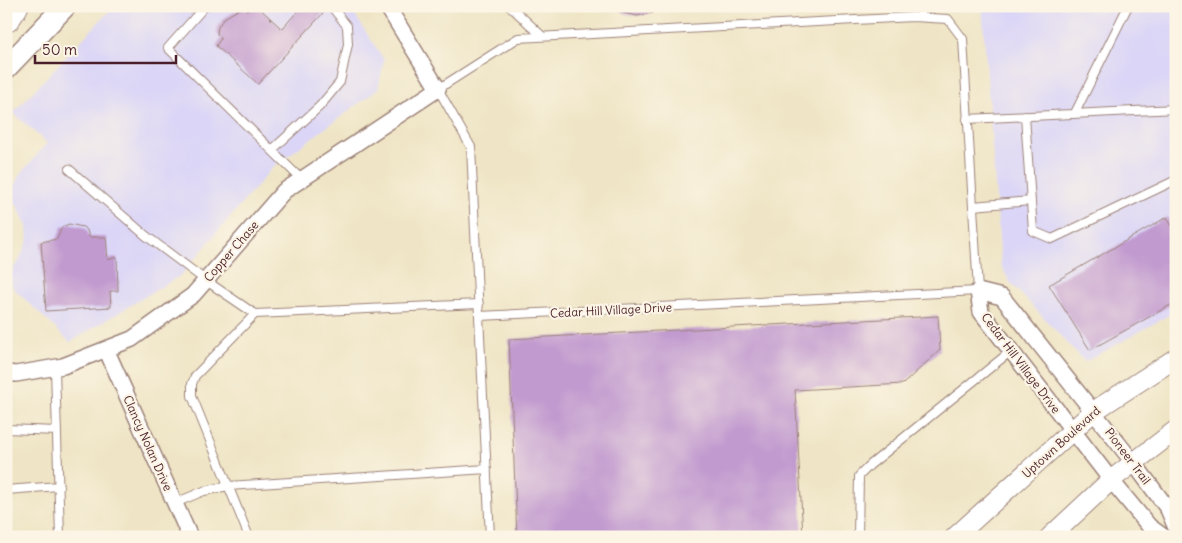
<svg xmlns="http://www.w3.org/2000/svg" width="1182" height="543" viewBox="0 0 1182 543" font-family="Delius,sans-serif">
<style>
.built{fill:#dbd6f7}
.building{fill:#c19acf}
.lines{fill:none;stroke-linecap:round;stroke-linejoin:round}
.service-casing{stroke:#9c8278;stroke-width:10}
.minor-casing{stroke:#9c8278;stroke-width:18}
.tertiary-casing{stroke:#9c8278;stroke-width:21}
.secondary-casing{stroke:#9c8278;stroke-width:24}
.motorway-casing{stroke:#9c8278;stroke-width:30}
.service{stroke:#fff;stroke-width:8}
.minor{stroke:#fff;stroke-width:15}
.tertiary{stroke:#fff;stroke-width:19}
.secondary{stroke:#fff;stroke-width:21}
.motorway{stroke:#fff;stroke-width:28}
.labels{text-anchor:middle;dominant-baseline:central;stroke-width:4.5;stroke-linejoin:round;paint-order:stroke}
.street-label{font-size:12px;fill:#4a1f2b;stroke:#fcf5e5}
</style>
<rect width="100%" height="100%" fill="#fcf5e5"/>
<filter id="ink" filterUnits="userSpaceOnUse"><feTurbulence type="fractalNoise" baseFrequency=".02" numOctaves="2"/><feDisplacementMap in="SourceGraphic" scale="10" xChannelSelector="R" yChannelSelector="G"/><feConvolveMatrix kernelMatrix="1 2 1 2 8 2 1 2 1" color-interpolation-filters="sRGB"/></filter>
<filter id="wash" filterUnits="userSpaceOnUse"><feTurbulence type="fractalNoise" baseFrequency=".0096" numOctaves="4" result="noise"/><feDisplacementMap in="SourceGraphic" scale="20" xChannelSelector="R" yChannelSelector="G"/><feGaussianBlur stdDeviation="1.12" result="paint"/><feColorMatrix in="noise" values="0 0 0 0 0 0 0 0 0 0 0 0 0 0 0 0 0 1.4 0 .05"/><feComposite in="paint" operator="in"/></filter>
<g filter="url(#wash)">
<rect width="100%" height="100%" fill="#efe5c6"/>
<path class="built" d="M114,6H349L384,60L378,89L273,167L181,275L70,342L14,289L9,281V275L19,261L28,240L27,226L13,197V189L19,176L47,143L13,113Z
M982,6H1176V311L1085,362L1010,282L1001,266Z"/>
<g id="blocks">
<path class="building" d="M253,6H257L282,29L302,6H323L326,10L258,84L216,46L221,38L217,34L218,27L224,18L243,7L248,11Z
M613,6H663L652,13L637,16L624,13Z
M1167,217L1176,234V302L1090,350L1049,285Z
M69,224L83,227L87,230L89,237H106L108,260L117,257L118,291H110L111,307L46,311L41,242L57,239L62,227Z
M938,316L940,350L903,384L795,390L803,537H517L509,339Z"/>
</g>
</g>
<g filter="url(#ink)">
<use href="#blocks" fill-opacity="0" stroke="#9c8278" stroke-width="1"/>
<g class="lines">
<g class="service-casing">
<path id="service" d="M205,6L168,48L301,179
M510,6L542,36
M920,6L921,17
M913,17L948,19L963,39L978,291L479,316L471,147L438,89L518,38Z
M1075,113L1128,6
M1025,116L1033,231L1052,239L1176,180
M967,119L1176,109
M272,150L320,106L340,82L348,44L347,26L331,6
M69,169L145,235L205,280L255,314L479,304
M973,206L1031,201
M479,316L490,537
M55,368L60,537
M6,429L57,431
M6,490L59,486
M175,503L204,491L228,486L487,469
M249,537L192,396V384L195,376L255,314
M858,537L859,476L870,465L1011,351"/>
</g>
<g class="minor-casing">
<path id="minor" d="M106,349L190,537
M6,373L16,374L63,366L132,339L193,295L284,191L438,89L387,6
M1164,537L1149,526L1111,480L981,312L978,291L1002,297L1133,462L1168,509L1176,528"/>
</g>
<g class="tertiary-casing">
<path id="tertiary" d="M955,537L1094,411L1176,358
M1050,537L1111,480L1176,430"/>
</g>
<g class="secondary-casing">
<path id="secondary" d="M6,68L65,6"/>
</g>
<g class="motorway-casing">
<path id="motorway" d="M6,18L14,6"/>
</g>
<use href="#service" class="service"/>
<use href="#minor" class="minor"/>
<use href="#tertiary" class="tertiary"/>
<use href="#secondary" class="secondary"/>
<use href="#motorway" class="motorway"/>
</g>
</g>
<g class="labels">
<g class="street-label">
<text transform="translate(231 251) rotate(-49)">Copper Chase</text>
<text transform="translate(611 310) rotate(-3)">Cedar Hill Village Drive</text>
<text transform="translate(1021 363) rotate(53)">Cedar Hill Village Drive</text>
<text transform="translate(1061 442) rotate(-42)">Uptown Boulevard</text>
<text transform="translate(148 443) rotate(66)">Clancy Nolan Drive</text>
<text transform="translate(1128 456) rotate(53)">Pioneer Trail</text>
</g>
</g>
<rect width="1182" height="543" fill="none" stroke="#fcf5e5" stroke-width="25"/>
<path d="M35 55v8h141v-8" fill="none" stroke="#4a1f2b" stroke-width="2.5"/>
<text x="42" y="55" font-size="15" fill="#4a1f2b" stroke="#fcf5e5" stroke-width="4" paint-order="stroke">50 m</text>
</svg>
